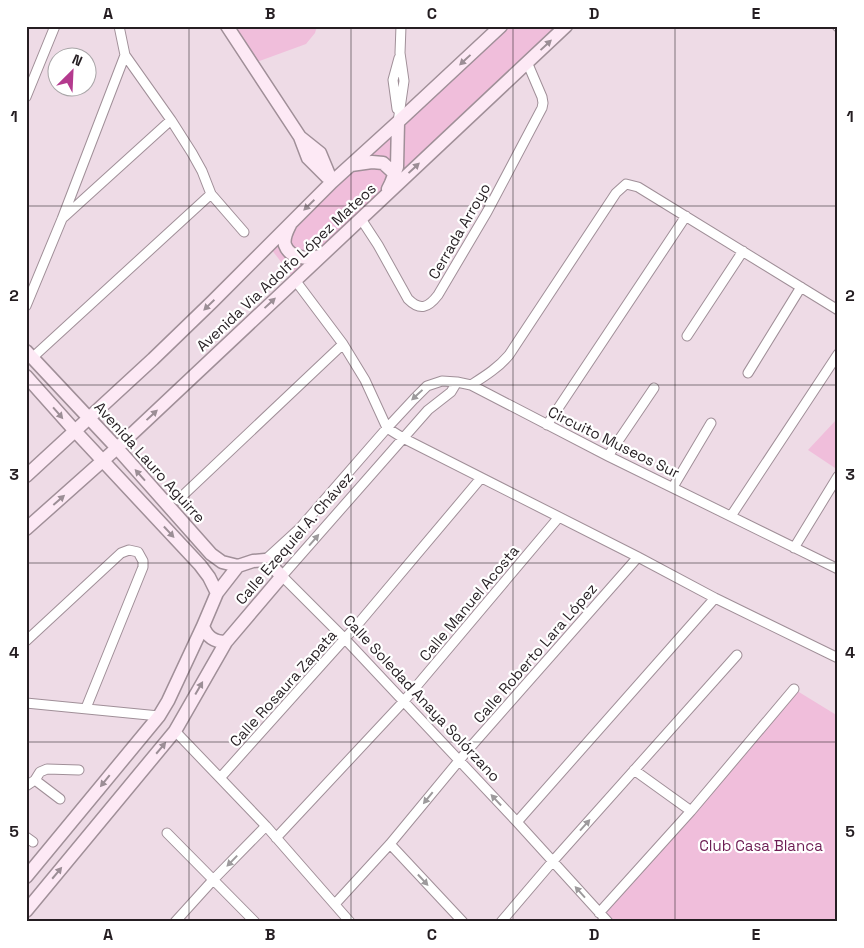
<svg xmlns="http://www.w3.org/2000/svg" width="864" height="948" viewBox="0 0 864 948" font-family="'Space Grotesk',sans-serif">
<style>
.green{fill:#f0bedb}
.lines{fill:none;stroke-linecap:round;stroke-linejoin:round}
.street-casing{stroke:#a08f98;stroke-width:11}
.secondary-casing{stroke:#a08f98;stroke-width:15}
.street{stroke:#fff;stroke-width:9}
.secondary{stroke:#fde9f5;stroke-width:12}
.oneway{fill:#9c8e96}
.oneway2{fill:#9d9a9c}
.grid{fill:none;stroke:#251e22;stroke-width:1;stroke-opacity:0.55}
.labels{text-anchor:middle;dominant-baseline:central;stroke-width:4.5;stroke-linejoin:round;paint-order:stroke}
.street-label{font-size:15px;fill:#251e22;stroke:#fff}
.park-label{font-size:15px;fill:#6d1d54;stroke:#fff}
.neatline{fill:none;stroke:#251e22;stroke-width:2}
.grid-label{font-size:16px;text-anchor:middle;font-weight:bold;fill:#251e22}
</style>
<rect width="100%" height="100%" fill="#eedbe6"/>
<path class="green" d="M227,26H317L315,33L306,44L251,64Z
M501,26H566L295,280L268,245Z
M837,419H838V470L808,450Z
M794,689L838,716V922H607L599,913Z"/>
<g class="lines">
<g class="street-casing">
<path id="street" d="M119,26L125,55L171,120L192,153L202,171L211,194L244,232
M837,26L838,27
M26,97L55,26
M397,109L393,80L399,58
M398,122L404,81L400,53L401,26
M64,217L171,120
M361,219L378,245L408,299C420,311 428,308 438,295L487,212L542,108L543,103L542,97L527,62
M295,280L343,344L365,380L387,428L403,438L638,557L715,598L838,658
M26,306L62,219L125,55
M687,336L743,251
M32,358L211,194
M748,373L801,287
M457,382L451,392L428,410L282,576L345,639L517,822L608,922
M471,385C485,376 498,368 509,355L616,193L626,184L638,187L838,310
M547,425L686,216
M608,456L654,388
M673,487L711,423
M178,500L343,344
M731,516L838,354
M794,548L838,476
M265,560L300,528L387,428L414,399L427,386L442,381L457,382L471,385L608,456L838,569
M26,641L121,553L129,550L138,552L143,561V567L86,708
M26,703L159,716
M175,731L266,826L350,922
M634,770L691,811
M220,778L358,624L481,478
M35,780L60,799
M26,786L35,780L40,772L47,769L79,770
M517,822L715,598
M167,833L255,922
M26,837L33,842
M276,838L404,701L559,517
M390,844L463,922
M335,904L390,844L467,751L638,557
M599,913L691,811L794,689
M175,922L213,880L266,826
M501,922L553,861L737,655"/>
</g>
<g class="secondary-casing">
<path id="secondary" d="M227,26L300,137L320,153L332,182
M300,137L308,158L327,177
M351,165L372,162L383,163L395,174
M388,189L391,183L397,167L398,122
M290,225C287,231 283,238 285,245C290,259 308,259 320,256
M26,351L117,448L211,554L222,562L238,566L253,561L265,560L282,576L226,642L175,731L26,911
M26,376L75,431L200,565L209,577L217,593
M26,476L153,359L212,302L332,182L398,122L501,26
M26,529L117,448L566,26
M203,626C207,637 214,642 226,642
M26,877L159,716L168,701L203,626L217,593L238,566"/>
</g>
<use href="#street" class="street"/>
<use href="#secondary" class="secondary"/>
</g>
<defs><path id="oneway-solid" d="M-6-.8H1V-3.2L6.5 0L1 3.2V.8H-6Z" transform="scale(1.25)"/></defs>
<g class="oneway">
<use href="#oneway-solid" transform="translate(546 45) rotate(-43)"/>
<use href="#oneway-solid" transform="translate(465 60) rotate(137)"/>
<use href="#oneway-solid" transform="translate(414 168) rotate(-43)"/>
<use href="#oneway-solid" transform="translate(309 205) rotate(136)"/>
<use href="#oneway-solid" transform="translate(270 303) rotate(-43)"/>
<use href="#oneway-solid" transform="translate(209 305) rotate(136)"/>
<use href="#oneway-solid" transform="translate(58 413) rotate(49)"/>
<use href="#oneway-solid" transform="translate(152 415) rotate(-43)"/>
<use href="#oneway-solid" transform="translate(140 475) rotate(-132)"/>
<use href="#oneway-solid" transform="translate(59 500) rotate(-41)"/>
<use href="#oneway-solid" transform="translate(169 532) rotate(47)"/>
<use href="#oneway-solid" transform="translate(199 688) rotate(-60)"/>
<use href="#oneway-solid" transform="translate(161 748) rotate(-50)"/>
<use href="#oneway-solid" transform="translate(105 781) rotate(129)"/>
<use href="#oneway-solid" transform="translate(57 873) rotate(-50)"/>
</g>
<g class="oneway2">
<use href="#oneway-solid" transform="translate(417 395) rotate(137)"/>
<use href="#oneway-solid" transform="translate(314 540) rotate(-49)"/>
<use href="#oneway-solid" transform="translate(428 798) rotate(129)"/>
<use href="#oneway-solid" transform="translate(496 800) rotate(-133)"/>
<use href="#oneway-solid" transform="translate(585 825) rotate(-48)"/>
<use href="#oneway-solid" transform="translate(232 861) rotate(134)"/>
<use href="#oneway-solid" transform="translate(423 880) rotate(47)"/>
<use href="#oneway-solid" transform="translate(580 892) rotate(-132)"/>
</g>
<path class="grid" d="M189,26V922M351,26V922M513,26V922M675,26V922M26,206H838M26,385H838M26,563H838M26,742H838"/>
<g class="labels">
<g class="street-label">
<text transform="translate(459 231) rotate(-60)">Cerrada Arroyo</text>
<text transform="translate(286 267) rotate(-43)">Avenida Via Adolfo López Mateos</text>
<text transform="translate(614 442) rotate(26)">Circuito Museos Sur</text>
<text transform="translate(150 462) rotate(48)">Avenida Lauro Aguirre</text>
<text transform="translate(294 538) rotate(-49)">Calle Ezequiel A. Chávez</text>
<text transform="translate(469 603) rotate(-50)">Calle Manuel Acosta</text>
<text transform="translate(535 653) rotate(-49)">Calle Roberto Lara López</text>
<text transform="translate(283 688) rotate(-48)">Calle Rosaura Zapata</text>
<text transform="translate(422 698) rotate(47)">Calle Soledad Anaya Solórzano</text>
</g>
<g class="park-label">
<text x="761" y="845">Club Casa Blanca</text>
</g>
</g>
<rect width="864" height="948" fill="none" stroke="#ffffff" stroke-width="55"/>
<g transform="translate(72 72) rotate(24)"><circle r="24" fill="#ffffff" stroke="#a8a5a7"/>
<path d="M0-4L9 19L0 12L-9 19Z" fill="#b43a8e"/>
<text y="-8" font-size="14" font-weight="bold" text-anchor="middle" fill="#251e22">N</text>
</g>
<rect x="28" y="28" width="808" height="892" class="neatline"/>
<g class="grid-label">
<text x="108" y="19">A</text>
<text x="270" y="19">B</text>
<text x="432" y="19">C</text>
<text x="594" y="19">D</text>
<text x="756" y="19">E</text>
<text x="14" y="122">1</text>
<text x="850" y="122">1</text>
<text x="14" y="301">2</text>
<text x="850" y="301">2</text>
<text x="14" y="480">3</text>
<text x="850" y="480">3</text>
<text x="14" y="658">4</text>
<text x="850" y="658">4</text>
<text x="14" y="837">5</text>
<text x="850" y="837">5</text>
<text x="108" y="940">A</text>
<text x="270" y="940">B</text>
<text x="432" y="940">C</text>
<text x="594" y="940">D</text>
<text x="756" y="940">E</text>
</g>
</svg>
